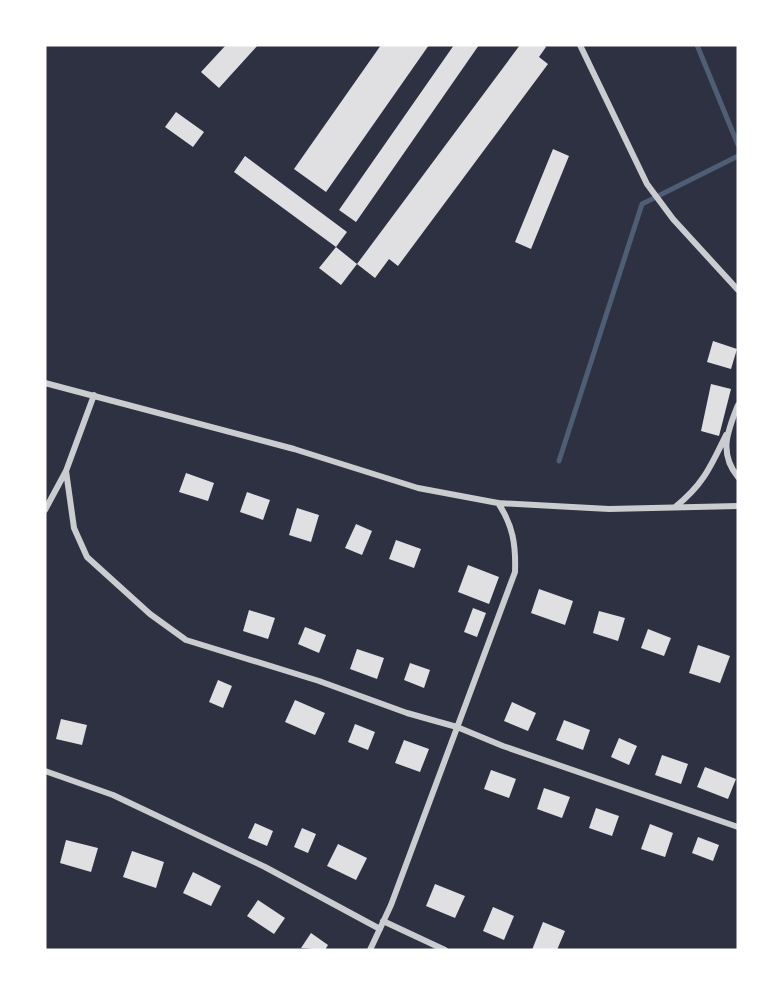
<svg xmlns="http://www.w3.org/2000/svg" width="783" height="995" viewBox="0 0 783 995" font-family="Rubik,sans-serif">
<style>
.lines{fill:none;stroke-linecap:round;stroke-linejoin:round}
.stream{stroke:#4f5d75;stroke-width:5}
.building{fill:#e0e0e3}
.minor{stroke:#caccd0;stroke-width:6}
</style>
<rect width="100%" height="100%" fill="#2d3142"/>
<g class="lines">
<path class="stream" d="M697,45L738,145
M559,461L642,204L738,156"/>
</g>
<path class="building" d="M226,45H258L219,88L201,72Z
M381,45H429L326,192L294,169Z
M454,45H479L356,222L339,210Z
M520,45H544L546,47L539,57L548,64L398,266L389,259L375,278L357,264Z
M176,112L204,132L193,147L165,127Z
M553,149L569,156L531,249L515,242Z
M245,156L347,232L336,247L357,264L341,285L319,268L336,247L234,172Z
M713,341L737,349L731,369L707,362Z
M711,384L731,389L719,436L701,431Z
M186,473L214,483L208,501L179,492Z
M247,492L270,500L263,520L240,512Z
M297,508L319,515L311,542L289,535Z
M356,524L372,531L362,555L345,548Z
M396,540L421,549L414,568L389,559Z
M468,565L499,577L489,604L458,592Z
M539,589L573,601L565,625L531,613Z
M473,608L486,613L477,637L464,632Z
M249,610L275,618L268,639L243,631Z
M599,611L625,618L618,641L593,633Z
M305,627L326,635L319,653L298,644Z
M648,629L671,638L664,656L641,648Z
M698,645L730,656L720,683L689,673Z
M357,649L384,658L377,679L350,669Z
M410,663L430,670L424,688L404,680Z
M218,680L232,686L223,708L209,702Z
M295,700L325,713L315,735L285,722Z
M512,702L536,713L528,731L504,721Z
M61,719L87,725L82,745L56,739Z
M564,720L590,730L583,750L556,740Z
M355,724L375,732L368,750L348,742Z
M619,738L637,746L629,765L611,757Z
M404,740L429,749L420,772L395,763Z
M662,755L688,764L681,784L655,775Z
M705,767L736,779L728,799L697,787Z
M491,770L516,779L509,798L484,789Z
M544,788L570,797L562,818L537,809Z
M596,808L619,816L612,836L589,828Z
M255,823L273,831L267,846L248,838Z
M650,824L673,833L665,857L641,849Z
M302,828L316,834L308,853L294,847Z
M698,837L719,845L713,861L692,853Z
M66,840L98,848L91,872L60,863Z
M338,844L367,858L356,880L327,866Z
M132,851L164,862L156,888L123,877Z
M193,872L221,886L211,906L183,893Z
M435,884L465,896L455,918L426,906Z
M258,900L285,918L274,934L247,916Z
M493,907L514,916L504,940L483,931Z
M543,922L565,931L557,950H532Z
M311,933L328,945L325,950L301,948Z"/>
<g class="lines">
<path class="minor" d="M580,45L647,184L673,219L738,290
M45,383L294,449L418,488L498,503L609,509L738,506
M738,405C728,430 718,453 738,477
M66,471L74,528L87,557L150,614L186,640L319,681L407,713L457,727L503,746L738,827
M675,507C703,485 711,466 726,435
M45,510L66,471L94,395
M45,771L113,795L265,867L380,929
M383,921L445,950
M370,950L391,905L515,572C516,545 513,525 498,503"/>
</g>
<rect width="783" height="995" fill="none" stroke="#ffffff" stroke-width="93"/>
</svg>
